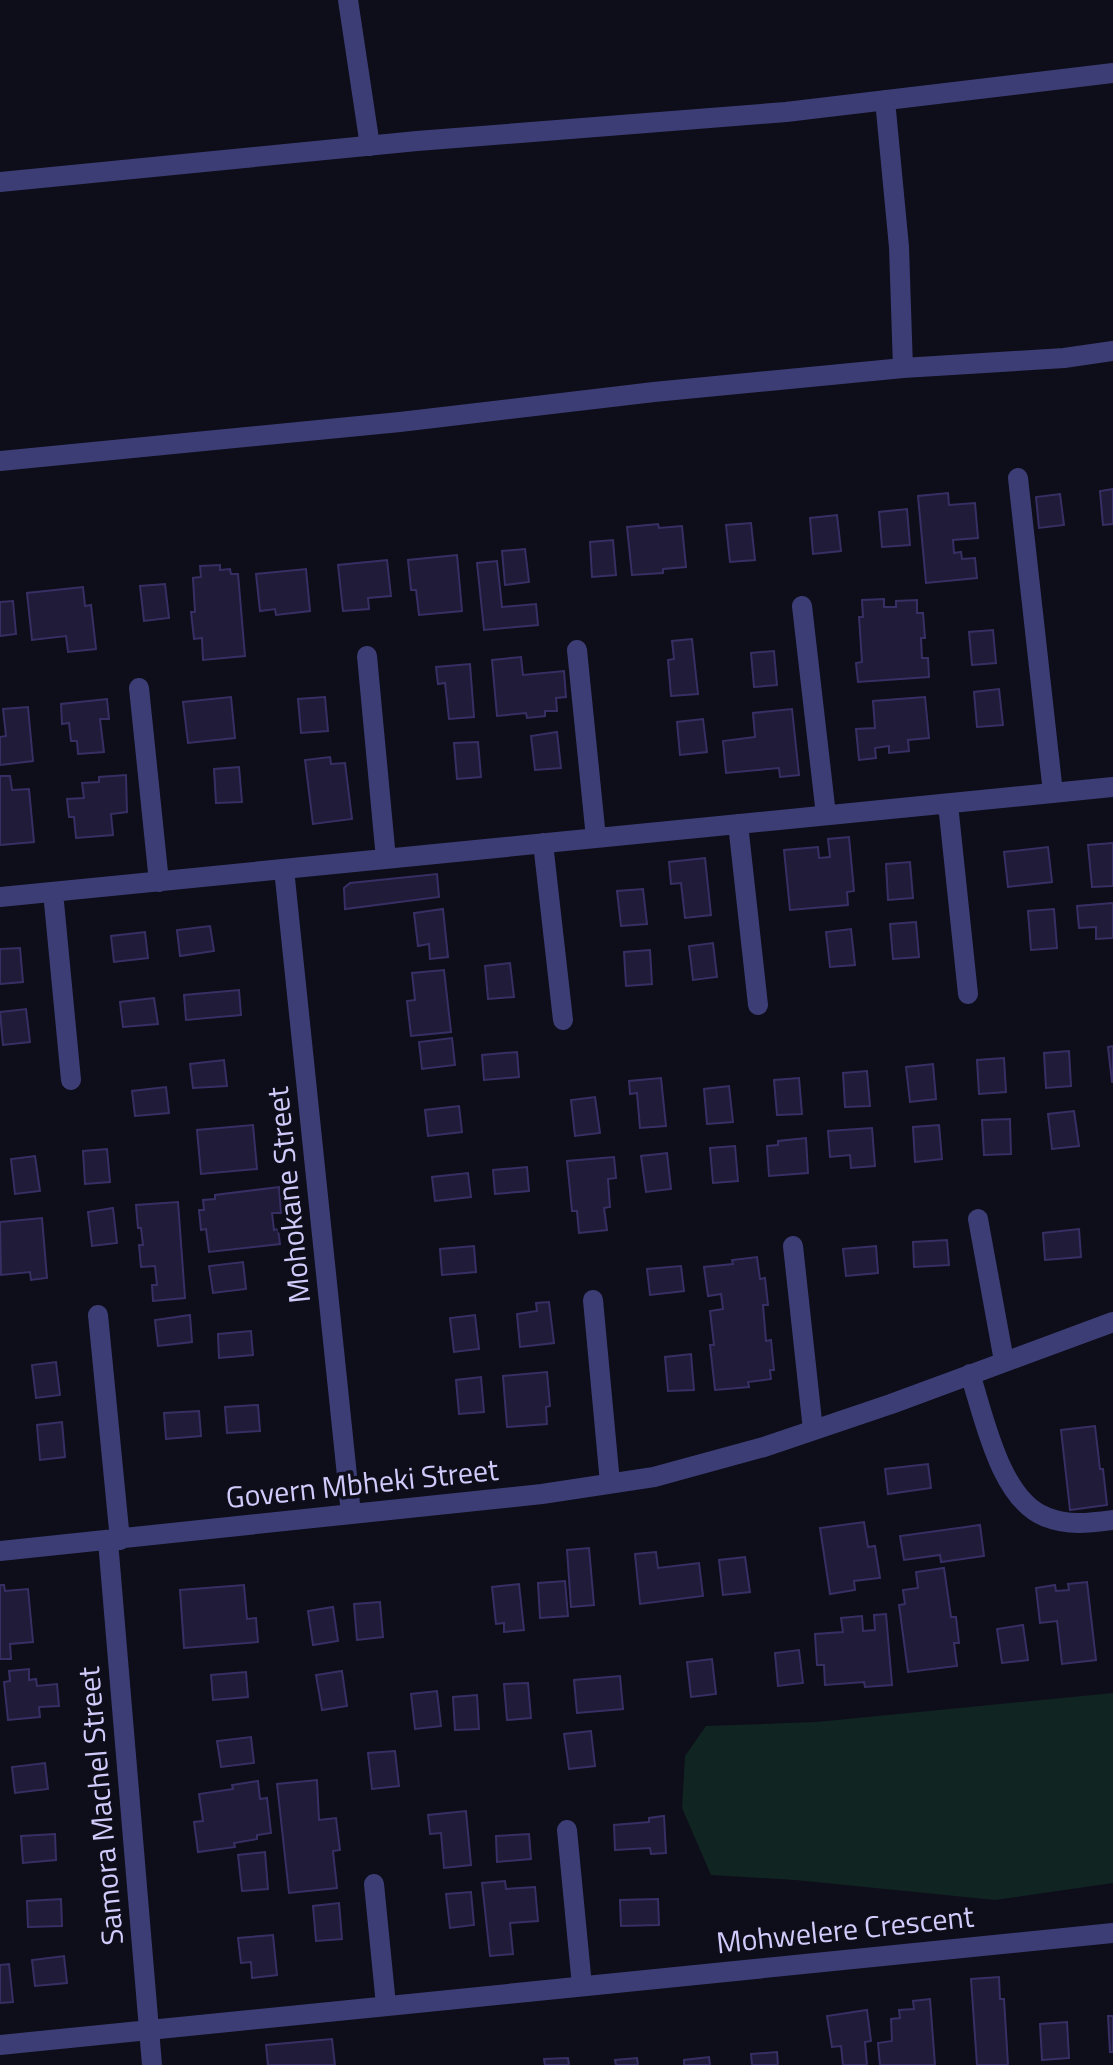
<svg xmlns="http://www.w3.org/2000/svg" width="1113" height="2065" viewBox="0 0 1113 2065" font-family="'Titillium Web',sans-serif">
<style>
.green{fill:#102422}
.building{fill:#201b39;stroke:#372f63;stroke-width:2}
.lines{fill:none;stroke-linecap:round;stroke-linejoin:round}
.minor{stroke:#3c3d75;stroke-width:20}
.labels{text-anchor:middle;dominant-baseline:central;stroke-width:7;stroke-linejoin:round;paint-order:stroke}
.street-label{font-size:30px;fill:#cfcbfa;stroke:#0e0d1a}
</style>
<rect width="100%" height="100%" fill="#0e0d1a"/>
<path class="green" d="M1113,1693V1883L995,1900L795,1880L711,1875L682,1808L685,1756L706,1726L816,1722Z"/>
<path class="building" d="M1113,489V524L1103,525L1100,491Z
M948,493L949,505L975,503L978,538L953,540L954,553L961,552L962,559L975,558L977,578L926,583L918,496Z
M1060,494L1064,525L1039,528L1036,497Z
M907,509L910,545L882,547L879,512Z
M837,515L841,551L813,554L810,518Z
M751,523L755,560L730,562L726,525Z
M658,524L659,528L682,526L686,567L663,569V573L632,575L627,527Z
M613,540L616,575L592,577L590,542Z
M525,549L529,582L505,585L502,551Z
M457,555L462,611L419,615L416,590H411L408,560Z
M387,560L391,596L368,598L369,609L343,611L338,565Z
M497,561L502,607L536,604L538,625L484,630L477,563Z
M220,565V570L230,569L231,574H238L245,656L203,660L202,638L194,639L191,612H195L193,578L201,577L200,566Z
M306,569L310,611L276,615L275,609L260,611L256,574Z
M165,584L169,618L144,621L140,586Z
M83,587L85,606L91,605L96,649L68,652L66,636L32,640L27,593Z
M884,599V607H896V601L917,600V613H923L925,638H921L922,658H928L929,677L858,682L856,663L862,662L859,617H863L862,600Z
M13,601L16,634L0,636V602Z
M993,630L996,663L972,665L969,632Z
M692,639L698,694L671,696L668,660L674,659L672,641Z
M774,651L777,685L754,687L751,653Z
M521,657L523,675L564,671L566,697L556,698L557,711H545V716L527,718L526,713L497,716L492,660Z
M470,664L474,717L449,719L445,683L438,684L436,667Z
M999,689L1003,725L977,727L974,692Z
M231,697L235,738L188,743L183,702Z
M325,697L328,731L301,733L298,699Z
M925,697L929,738L908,740L909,751L889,753V746L875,748L876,758L859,760L856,729L875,728L873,701Z
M107,699L109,719H100L104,752L78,754L77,741H71L69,723L62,724L61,704Z
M28,707L33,761L0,765V737L6,736L3,709Z
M792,709L799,775L780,777L779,768L726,773L723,741L755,737L753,713Z
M703,719L707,752L680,755L677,722Z
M557,732L561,768L535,770L531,736Z
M478,742L481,777L457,779L454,743Z
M330,757L331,764L345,763L352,819L313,824L305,760Z
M239,767L242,802L216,803L214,769Z
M126,775L127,812L111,814L113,835L76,838L74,817H69L67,799L84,798L82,783L99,782V777Z
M0,776H10L12,790L29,789L34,842L0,845Z
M849,837L854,891L847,892L848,905L790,910L784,850L818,847L819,858L830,857L828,839Z
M1113,843V886L1092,887L1088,845Z
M1048,847L1052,882L1008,887L1004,852Z
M705,858L711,915L685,918L681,883L671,884L669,862Z
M910,862L913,898L888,900L886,864Z
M437,874L439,897L345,909L344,888L350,883Z
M643,889L647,924L621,926L617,891Z
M1113,903V938L1096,939V927L1079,928L1077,906Z
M443,909L448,957L430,959L429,944L418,946L414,913Z
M1054,909L1057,948L1031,950L1028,911Z
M916,922L919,957L893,959L890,924Z
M210,926L214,951L180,956L177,930Z
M851,929L855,965L830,967L826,932Z
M145,932L148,958L114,962L111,936Z
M713,943L717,977L693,980L689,946Z
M20,948L23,982L0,984V949Z
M650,950L652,984L626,986L624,952Z
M510,963L514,997L488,999L485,966Z
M444,970L451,1032L411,1036L407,1001L415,1000L412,973Z
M239,990L241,1015L186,1020L184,995Z
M154,998L158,1024L123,1027L120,1002Z
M26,1009L30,1042L3,1045L0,1012Z
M452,1038L455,1065L422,1069L419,1042Z
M1113,1046V1082H1112L1108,1047Z
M1069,1051L1071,1086L1046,1088L1044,1053Z
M517,1052L519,1077L484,1080L482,1055Z
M1004,1058L1006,1092L979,1094L977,1060Z
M224,1060L227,1086L193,1088L190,1064Z
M933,1064L936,1099L910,1102L906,1067Z
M867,1071L870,1106L845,1107L843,1073Z
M661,1078L666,1126L640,1128L637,1093L630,1094L629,1081Z
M799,1078L802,1114L777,1115L774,1080Z
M729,1086L733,1122L707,1124L704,1089Z
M166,1087L169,1113L135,1116L132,1091Z
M595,1097L600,1133L575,1136L571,1100Z
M459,1106L462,1132L428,1136L425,1110Z
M1074,1111L1079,1146L1052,1149L1048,1114Z
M1010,1119L1011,1154L984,1155L982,1120Z
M253,1125L257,1169L201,1174L197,1130Z
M939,1125L942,1159L915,1162L913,1127Z
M872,1128L875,1166L851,1168L850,1155L830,1157L828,1131Z
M806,1138L808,1173L769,1176L767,1146L778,1145V1141Z
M735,1146L738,1181L713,1183L710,1148Z
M107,1149L110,1182L85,1184L83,1151Z
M667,1153L671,1189L646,1192L641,1156Z
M35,1156L40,1191L15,1194L11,1159Z
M614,1157L616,1178L608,1179L610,1207L604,1208L607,1230L579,1233L577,1211H572L567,1161Z
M527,1167L529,1191L495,1194L493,1170Z
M468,1173L471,1197L435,1201L432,1177Z
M279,1187L281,1213H272L274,1230L278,1229L280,1244L209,1252L206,1229L201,1230L199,1210H204L203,1200L215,1199V1195Z
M178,1202L185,1298L153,1301L152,1285H157L155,1266L141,1267L139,1245H143L141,1228H138L136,1205Z
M113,1208L117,1243L92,1246L88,1212Z
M42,1218L47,1278L31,1280L30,1272L1,1275L0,1222Z
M1079,1229L1081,1257L1045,1260L1043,1233Z
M947,1240L949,1265L914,1267L913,1242Z
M474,1246L476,1272L442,1275L440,1249Z
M876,1246L878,1273L846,1276L843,1249Z
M757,1257L760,1279L765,1278L768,1305H763L766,1341L771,1340L774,1370H770L771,1379L748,1382L749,1387L715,1390L710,1345H714L710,1311L723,1309L721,1294L708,1296L704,1267L733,1264L732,1260Z
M243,1262L246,1289L213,1293L209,1266Z
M681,1266L684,1291L650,1295L647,1269Z
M549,1302L554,1343L520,1347L517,1314L537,1311L536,1303Z
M190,1315L192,1342L158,1346L155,1320Z
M475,1315L479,1349L454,1352L450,1318Z
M251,1331L253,1355L219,1358L218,1334Z
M691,1354L694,1390L668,1391L665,1357Z
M56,1362L60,1395L36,1398L32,1365Z
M547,1372L550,1406L546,1407L547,1424L507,1427L503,1376Z
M481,1377L484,1412L459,1414L456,1380Z
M258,1405L260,1431L227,1433L225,1407Z
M199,1411L201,1436L166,1439L164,1413Z
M62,1422L65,1457L40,1460L37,1425Z
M1095,1426L1100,1469H1103L1107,1505L1070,1510L1061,1430Z
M928,1464L931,1488L888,1494L885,1469Z
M864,1522L868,1547L875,1546L880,1578L854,1581L855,1590L830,1594L820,1528Z
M980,1525L984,1556L941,1562L940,1555L904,1560L900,1536Z
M589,1548L594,1605L571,1607L567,1550Z
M656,1552L658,1568L699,1563L703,1596L640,1604L635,1554Z
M745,1557L750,1592L723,1595L719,1560Z
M944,1568L951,1617H956L959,1643H954L957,1666L908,1672L899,1605L905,1604L903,1590L918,1588L916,1572Z
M565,1581L568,1616L540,1618L538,1583Z
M1087,1582L1096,1660L1062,1664L1057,1621L1040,1623L1036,1588L1055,1585L1056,1591L1069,1590L1068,1584Z
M519,1584L524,1630L504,1632V1623L496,1624L492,1587Z
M0,1585H4L5,1591L28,1589L33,1642L10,1644L11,1659H0Z
M244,1585L247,1619L256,1618L258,1642L184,1648L180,1590Z
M380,1602L383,1637L357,1640L354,1604Z
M333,1607L338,1641L313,1645L308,1611Z
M886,1614L892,1685L865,1687L864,1682L825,1685L824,1665H817L815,1634L843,1632L841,1618L862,1616L863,1631L875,1630L874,1615Z
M1023,1625L1028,1660L1002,1663L997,1629Z
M799,1650L803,1683L778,1686L775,1653Z
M712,1659L716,1694L691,1697L687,1662Z
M29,1669V1680L36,1679L37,1686L57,1684L59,1706L39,1707L40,1717L8,1720L4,1682L10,1681L9,1671Z
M342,1671L347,1706L322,1710L316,1675Z
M246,1672L248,1697L213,1700L211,1675Z
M620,1676L623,1709L577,1713L574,1680Z
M528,1683L531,1718L507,1720L504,1684Z
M437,1691L441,1726L415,1729L411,1694Z
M477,1695L479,1729L455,1730L453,1697Z
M591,1731L595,1766L569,1769L564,1734Z
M251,1737L254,1763L221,1767L217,1741Z
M395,1751L399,1786L372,1789L368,1753Z
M45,1763L48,1789L15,1793L12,1767Z
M317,1780L319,1820L336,1818L340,1850L333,1851L337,1888L289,1893L277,1784Z
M258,1781L260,1799L267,1798L271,1833L257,1835V1839L234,1843L235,1847L198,1852L194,1822L203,1821L199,1794L233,1789L232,1785Z
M466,1811L471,1865L444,1868L441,1833L430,1834L428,1815Z
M664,1816L666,1853L651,1854L650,1848L615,1850L614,1825L649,1822V1818Z
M55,1834L56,1860L23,1863L21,1836Z
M529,1834L531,1859L497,1862L496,1836Z
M265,1852L268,1889L242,1891L238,1855Z
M505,1881L506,1889L535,1887L538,1921L510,1923L513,1954L490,1956L482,1883Z
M471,1892L474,1925L450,1928L446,1894Z
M61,1899L62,1926L28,1927L27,1901Z
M658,1899L659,1925L621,1926L620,1900Z
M339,1903L342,1939L316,1941L313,1906Z
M273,1935L277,1975L252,1978L251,1962L241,1963L238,1938Z
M64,1956L67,1983L35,1986L32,1960Z
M9,1964L13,2002L0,2003V1965Z
M999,1977L1000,1999H1004L1008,2065H977L971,1979Z
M930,1999L935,2065H880L878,2043L892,2041L891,2019L900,2018L899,2010L914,2009L913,2001Z
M867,2010L871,2041L865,2042L867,2065H843L841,2046L832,2047L827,2016Z
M1108,2016H1113V2052H1110Z
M1067,2022L1069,2058L1042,2060L1040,2024Z
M332,2039L335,2065H268L266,2045Z
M777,2052L778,2065H752L751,2054Z
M709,2057L710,2065H684V2060Z
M568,2058L569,2065H545L544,2059Z
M637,2058L638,2065H616L615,2060Z"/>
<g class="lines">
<path class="minor" d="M348,0L370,146
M885,100L899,247L903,368
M0,182L417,141L786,112L1113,73
M0,461L400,422L654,392L903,368L1064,358L1113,351
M1018,478L1053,793
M802,606L826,815
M577,650L596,838
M367,656L386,859
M139,688L159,882
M948,804L968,994
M738,824L758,1005
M543,843L563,1020
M284,869L351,1514
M53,892L71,1080
M0,897L1113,787
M978,1219L1004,1361
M793,1246L813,1430
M593,1300L610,1483
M98,1315L120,1540
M970,1374C984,1416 1000,1500 1046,1517C1068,1526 1090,1523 1113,1520
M108,1541L152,2065
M0,1551L542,1494L654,1477L764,1447L891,1404L1113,1322
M567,1830L582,1986
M374,1884L386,2005
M0,2045L1113,1933"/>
</g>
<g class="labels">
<g class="street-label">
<text transform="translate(288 1195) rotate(-96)">Mohokane Street</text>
<text transform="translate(362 1483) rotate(-6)">Govern Mbheki Street</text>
<text transform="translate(100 1806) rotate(-95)">Samora Machel Street</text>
<text transform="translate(845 1929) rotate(-6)">Mohwelere Crescent</text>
</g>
</g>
</svg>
